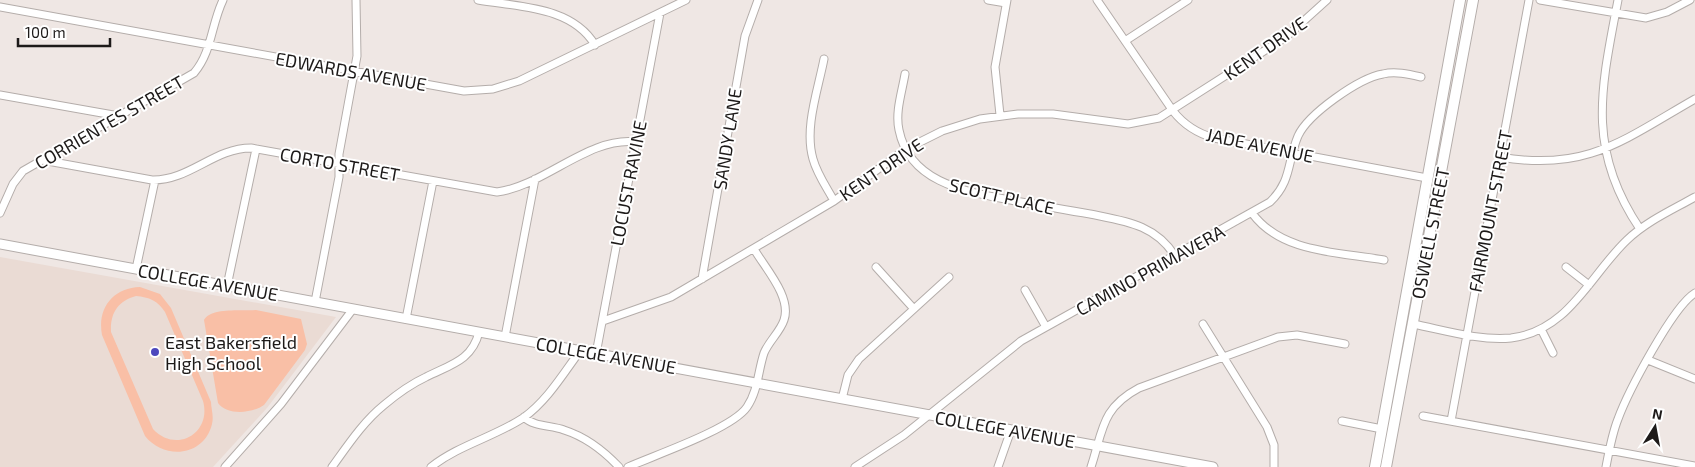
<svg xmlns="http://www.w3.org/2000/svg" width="1695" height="467" viewBox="0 0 1695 467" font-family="'Exo 2',sans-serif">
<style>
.built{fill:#eadbd4}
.green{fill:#f9bfa6;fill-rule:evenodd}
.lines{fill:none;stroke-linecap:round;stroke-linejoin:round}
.minor-casing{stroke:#b4adaa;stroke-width:9}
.tertiary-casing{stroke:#b4adaa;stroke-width:11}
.secondary-casing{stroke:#b4adaa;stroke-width:12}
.minor{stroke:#fff;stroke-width:7}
.tertiary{stroke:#fff;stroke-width:9}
.secondary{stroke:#fff;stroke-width:10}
.poi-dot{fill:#4c47bd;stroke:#fff;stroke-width:2}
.labels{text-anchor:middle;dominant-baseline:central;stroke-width:4;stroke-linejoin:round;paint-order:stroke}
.street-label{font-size:18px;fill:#1d1a19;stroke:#fff}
.poi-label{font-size:18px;fill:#1d1a19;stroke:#fff;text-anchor:start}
</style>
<rect width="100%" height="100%" fill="#efe7e4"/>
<path class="built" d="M0,257L336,317L267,408L213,467H0Z"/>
<path class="green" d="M140,287L160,294L171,308L211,402C211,408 214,416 212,424C204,457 164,460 145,436L102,335C97,308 113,288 140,287ZM136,296C149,297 158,301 165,312L203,401C212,433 176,454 153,429L111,332C110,313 118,301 136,296Z
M256,310L301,319L307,344L305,350L264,405C253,413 227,416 218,403L204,320C211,307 242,311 256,310Z"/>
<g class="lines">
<g class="minor-casing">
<path id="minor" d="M478,0C518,7 572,6 595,45
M988,0L1006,3
M1097,0L1173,111C1184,125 1196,133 1214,138L1427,178
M1540,0L1646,18L1667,12L1690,0
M1618,0C1601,89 1586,149 1640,229
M0,7L464,91L493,89L519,81L686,0
M1125,41L1188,0
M824,59C818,90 804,128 813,159C817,174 827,188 834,201
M905,74C902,92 895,112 899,130C910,185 970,192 1015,201C1040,205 1065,210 1090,214C1124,221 1155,224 1175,256
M0,95L119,116
M1000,115L995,67L1007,0
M1500,157C1587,172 1623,140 1695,99
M42,160L152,180C189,181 214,148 251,148L497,192C544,186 589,136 636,142
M0,213L13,184L23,171L194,73C212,52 211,25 223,0
M1252,213C1281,253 1338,252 1384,260
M876,267L914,309
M1566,267L1589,285
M136,269L155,180
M702,279L745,36L758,0
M227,286L256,149
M1025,290L1046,327
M315,302L339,177V154L357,56L356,0
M406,319L433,181
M603,321L671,297L834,201L906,149L942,131L980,119L1018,114H1053L1128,124L1159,118L1286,37L1327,0
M1203,324L1267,427L1274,445V467
M1413,324C1444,330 1479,341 1511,338C1569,331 1590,275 1627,240C1647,221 1672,210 1695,197
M1541,329L1553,353
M505,337L535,179
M596,354L660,13
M1648,360L1695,379
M842,399L848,375L859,359L949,277
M1423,416L1695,466
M524,417C534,427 551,425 564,430C586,437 603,450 619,467
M1342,421L1382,429
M1451,421L1529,0
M225,467L281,404L353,309
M332,467C348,445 363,422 384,405C397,394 411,384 426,377C449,365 472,361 479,332
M431,467C459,445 494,437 523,418C547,401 563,374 580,351
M628,467C655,455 732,429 747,407C758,391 758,371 764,353C769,341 780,332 784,320C792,297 765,268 754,249
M855,467L904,435L1021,341L1270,202C1292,181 1287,162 1298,136C1308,114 1359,78 1383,74C1395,71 1408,74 1421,77
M998,467L1011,430
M1091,467C1103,431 1101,408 1139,388L1278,337L1297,335L1345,344
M1606,467C1609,451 1612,434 1618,419C1628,392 1673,306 1695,293"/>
</g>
<g class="tertiary-casing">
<path id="tertiary" d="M0,244L1213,467"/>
</g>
<g class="secondary-casing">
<path id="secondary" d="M1375,467L1460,0
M1386,467L1473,0"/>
</g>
<use href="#minor" class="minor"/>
<use href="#tertiary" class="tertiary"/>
<use href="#secondary" class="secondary"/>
</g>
<circle class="poi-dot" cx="155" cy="352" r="5"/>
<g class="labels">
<g class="street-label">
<text transform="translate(1265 48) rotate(-35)">KENT DRIVE</text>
<text transform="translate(351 71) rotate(10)">EDWARDS AVENUE</text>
<text transform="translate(109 122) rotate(-30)">CORRIENTES STREET</text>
<text transform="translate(727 139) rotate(-81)">SANDY LANE</text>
<text transform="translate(1260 145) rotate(12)">JADE AVENUE</text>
<text transform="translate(340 164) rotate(10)">CORTO STREET</text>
<text transform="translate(881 169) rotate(-34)">KENT DRIVE</text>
<text transform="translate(628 183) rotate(-79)">LOCUST RAVINE</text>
<text transform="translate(1002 196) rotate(13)">SCOTT PLACE</text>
<text transform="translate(1490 211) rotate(-79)">FAIRMOUNT STREET</text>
<text transform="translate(1430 233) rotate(-79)">OSWELL STREET</text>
<text transform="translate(1150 270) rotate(-29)">CAMINO PRIMAVERA</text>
<text transform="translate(208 282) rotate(10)">COLLEGE AVENUE</text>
<text transform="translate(606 355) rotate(10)">COLLEGE AVENUE</text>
<text transform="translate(1005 429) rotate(10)">COLLEGE AVENUE</text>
</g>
<g class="poi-label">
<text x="165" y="342">East Bakersfield<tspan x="165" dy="21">High School</tspan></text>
</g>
</g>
<g transform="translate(1655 427) rotate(11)" stroke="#ffffff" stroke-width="4" paint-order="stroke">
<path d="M0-4L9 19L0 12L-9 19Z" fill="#1d1a19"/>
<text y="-8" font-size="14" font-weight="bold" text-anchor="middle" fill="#1d1a19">N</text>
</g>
<path d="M18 38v8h92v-8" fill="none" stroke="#1d1a19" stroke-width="2.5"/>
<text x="25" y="38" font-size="15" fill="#1d1a19" stroke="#ffffff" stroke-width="4" paint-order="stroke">100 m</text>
</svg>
